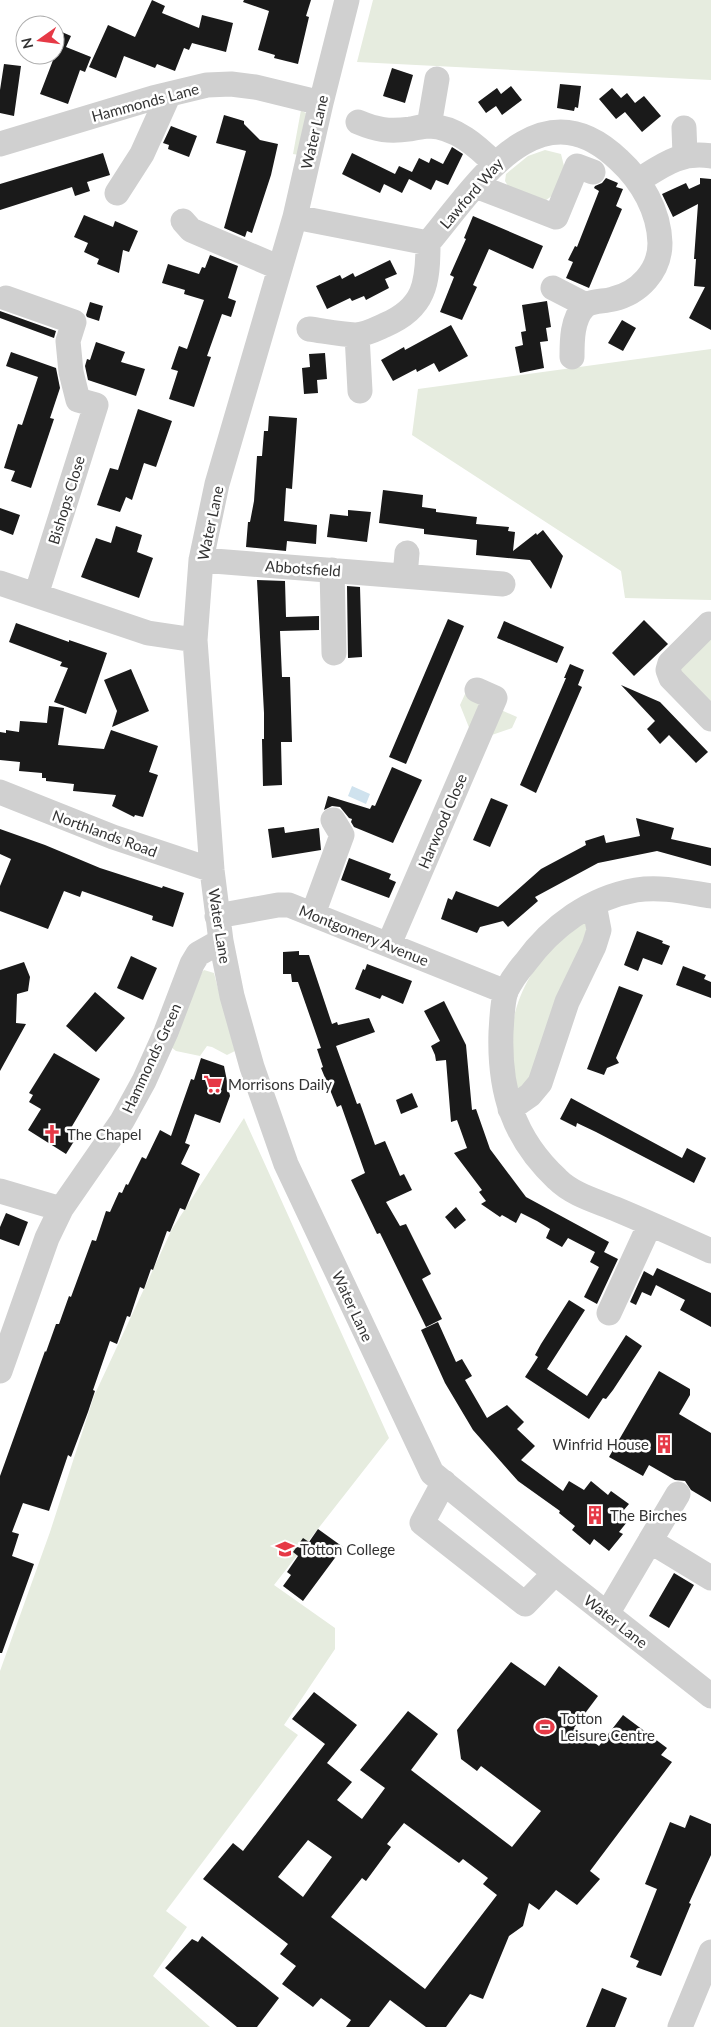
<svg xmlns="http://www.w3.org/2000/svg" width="711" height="2027" viewBox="0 0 711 2027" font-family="Lato,sans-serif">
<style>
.green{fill:#e6ecdf}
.water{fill:#cfe2ee}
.building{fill:#1a1a1a;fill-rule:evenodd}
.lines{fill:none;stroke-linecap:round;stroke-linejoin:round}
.minor{stroke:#d0d0d0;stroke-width:25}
.labels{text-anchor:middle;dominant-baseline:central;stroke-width:5;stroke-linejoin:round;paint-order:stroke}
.street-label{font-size:15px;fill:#333;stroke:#fff}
.poi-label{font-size:15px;fill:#333;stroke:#fff;text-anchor:start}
</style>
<rect width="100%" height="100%" fill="#fff"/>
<path class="green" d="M373,0H711V80L357,62Z
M301,110L307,114L299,155L293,154Z
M545,150L561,154L564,166L553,195L545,201L508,186L505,181L506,174L528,156Z
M711,349V600L625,598L621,571L412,435L418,389Z
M711,636V711L674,663Z
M465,694L480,701L470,730L460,705Z
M501,710L517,717L512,728L486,737Z
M587,922L594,927L534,1080L521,1090L515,1086C514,1068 509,1046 512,1028C517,994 534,964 559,941C569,931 573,925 587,922Z
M204,970L214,973L216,981L235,1051L227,1055L212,1047L207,1046L200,1056L176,1051L171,1047L202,972Z
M244,1118L389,1438L274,1585L335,1628V1649L284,1725L298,1735L166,1911L187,1927L153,1976L210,2027H0V1671L50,1532L94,1396L172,1229Z"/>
<path class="water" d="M352,786L370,794L366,804L348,796Z"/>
<path class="building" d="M152,0L165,6L162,13L199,28L202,15L233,23L226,52L192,43L189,50L184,48L175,71L157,64L155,68L124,56L116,78L89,67L108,25L135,37Z
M244,0H311L306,16L309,17L298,64L274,58L275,55L258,50L269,11L243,2Z
M55,29L71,36L66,47L91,57L85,72L80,70L68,104L40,94L55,55Z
M4,64L21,66L14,116L0,113V90Z
M392,68L413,75L405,103L383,96Z
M560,84L581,86L578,108L575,107L574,111L557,108Z
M511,86L522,100L502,115L496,106L486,113L478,102L497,88L501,94Z
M612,88L621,98L627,93L635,103L644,96L661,116L642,132L625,112L616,119L599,99Z
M224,115L244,121V124L260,140L278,144L271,175L252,233L247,231L245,237L224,228L246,151L216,143Z
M171,126L197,136L189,157L168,149L169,145L163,143Z
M452,147L463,154L448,185L436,180L431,190L409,179L402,193L384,184L380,193L342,174L352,153L395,174L399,166L412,172L419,158L429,163L431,158L443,164Z
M103,153L110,175L87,182L90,191L75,196L72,187L0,210V184Z
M606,178L618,183L616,187L623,189L616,206L622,209L589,288L566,278L573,262L568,260L575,246L577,247L599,191L594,188L595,186L602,183Z
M700,178L711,179V330L689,318L705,287L694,286L696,259H694L698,204L673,217L662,194L686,183L689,189L700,184Z
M84,215L113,227L115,221L138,231L129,252L123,250L119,273L97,264L99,259L84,252L88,243L74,237Z
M473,216L543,246L533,269L489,249L473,285L477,287L462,320L440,312L454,277L450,275L466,239L464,238Z
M210,255L238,266L228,298L236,301L231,317L222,314L207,356L211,357L194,407L169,399L178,371L171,369L179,346L187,349L204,300L184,294L185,290L162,283L168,264L199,274L202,267L205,268Z
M390,260L397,274L385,279L389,288L366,300L364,296L352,301L350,298L327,309L316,286L340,275L342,279L353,273L355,277Z
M547,301L551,327L546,328L548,341L540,342L544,368L520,373L515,347L523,345L521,332L526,331L522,305Z
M90,302L103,306L99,321L87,317L86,315Z
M0,311L56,331L54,338L0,318Z
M622,320L636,328L623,351L608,343Z
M451,325L468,356L439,372L434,363L417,372L416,369L393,381L381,360L404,347L405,350Z
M96,342L125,352L121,362L145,369L136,396L88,380L85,366L87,359L90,360Z
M11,352L56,368L60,388L50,418L54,419L31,488L11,481L15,471L4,468L18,424L22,425L38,377L6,366Z
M325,353L327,379L317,380L318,393L304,394L302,368L310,367L309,354Z
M138,409L172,421L156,467L144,463L132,500L126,497L120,512L97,505L110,468L118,470Z
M269,416L297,418L292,489L286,488L284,521L317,525L316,544L287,541L286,551L246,547L248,522H250L254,501L257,456H262L264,431H268Z
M383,490L423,495L422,507L436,509V512L477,517L476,524L509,527L508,531L515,532L513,551L536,533L537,535L543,530L563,556L551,589L530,560L476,555L477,540L424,534V529L379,523Z
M0,508L20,515L13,535L0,530Z
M348,510L371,512L367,542L327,537L330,514L348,516Z
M116,526L142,535L137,552L153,558L139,598L81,577L96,538L111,543Z
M257,580L285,581L286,617L319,616V630L280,631L282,677H290L292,742H281L282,785L263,786L262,739H264V713Z
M347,586L360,587L362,657L348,658Z
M448,619L464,626L406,764L389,757Z
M644,620L668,644L634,676L612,653Z
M504,621L564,647L557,663L497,638Z
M16,623L69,642V640L107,653L86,714L54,702L68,668L60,666L62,662L9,642Z
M570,664L584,670L578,685L582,687L536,793L520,785L566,678H564Z
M131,669L149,711L112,727L117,711L104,680Z
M621,685L660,702L708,752L696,763L669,735L660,744L647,729L655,721Z
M49,706L64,708L58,745L104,749L111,730L158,746L149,772L158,775L143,817L135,815L134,817L112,806L116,795L73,791L74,784L46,781V778H42V773L19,771L20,762L0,760V732L6,733V730L19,732L20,721L47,723Z
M392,767L422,780L393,843L354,827L351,822L352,819L349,818L340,807L332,806L324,810L328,796L370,809L372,805L375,806Z
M491,798L508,805L490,847L473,840Z
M636,818L674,828L671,839L711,848V866L657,851L598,863L535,897L538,901L508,927L503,921L480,927L477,933L441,919L448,898L452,900L456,891L498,907L541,869L586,845L585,841L604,835L606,843L640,836Z
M284,827L285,833L319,828L321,850L272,858L268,829Z
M0,829L45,845L100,868L162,888L163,886L184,893L173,927L152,920L153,916L82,891L80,897L64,891L48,929L0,911V886L11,859L0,854Z
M349,858L391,874L389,879L396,882L389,898L341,880Z
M637,931L663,941L662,943L670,946L662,965L643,958L638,971L624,965Z
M299,951V955H309L332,1024L337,1022L338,1025L369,1018L375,1032L336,1046L357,1104L360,1103L375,1145L385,1141L400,1176L404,1174L412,1190L386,1202L400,1226L406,1224L431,1274L422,1279L442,1319L426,1327L380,1233L377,1234L351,1180L365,1173L341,1105L337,1107L321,1068L323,1067L317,1049L321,1048L298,982H292L291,974H283V952Z
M131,956L157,968L143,1000L117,988Z
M24,962L30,977L28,991L17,994L16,1023L26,1024L0,1071V970Z
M367,964L412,981L403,1004L382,995L380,999L355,989L363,969L365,970Z
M683,966L706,975L704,979L711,982V998L676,985Z
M619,986L643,995L616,1058L619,1063L607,1068L604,1075L587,1069Z
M95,992L125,1018L96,1052L66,1026Z
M444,1001L466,1045L472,1110L476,1109L490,1149L526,1197L609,1242L604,1252L618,1259L597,1304L584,1297L599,1267L590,1262L595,1252L568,1238L562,1247L546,1238L550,1229L537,1221L521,1213L516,1223L502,1215L500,1217L481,1204L486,1201L479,1192L482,1190L454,1153L467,1148L457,1120L451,1122L446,1060L436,1061L435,1055L431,1046L440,1041L424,1011Z
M54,1053L100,1079L68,1133L76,1138L66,1154L28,1130L41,1109L29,1102L33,1095L29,1093Z
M201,1058L224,1066L230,1096L220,1123L195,1114L185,1143L190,1145L181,1164L200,1174L185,1210L180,1208L170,1232L167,1231L153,1270L151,1269L144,1289L140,1287L130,1317L127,1316L117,1344L110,1341L93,1390L95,1391L88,1412L71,1457L68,1455L49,1511L23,1503L12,1532L19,1534L12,1556L34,1564L2,1653H0V1476L4,1465L45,1351L46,1352L56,1324H59L69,1296L71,1297L92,1240L96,1241L106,1211L110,1212L119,1192L122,1193L126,1184L128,1185L142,1157L146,1159L160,1130L171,1136L191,1079L194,1080Z
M412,1093L418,1107L401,1114L396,1100Z
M571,1098L682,1158L687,1148L706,1158L694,1183L596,1132L577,1123L576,1127L560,1119Z
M456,1207L466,1220L455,1229L445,1217Z
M6,1213L28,1222L19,1246L0,1239V1227Z
M657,1268L711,1293V1327L680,1310L685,1300L656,1285L651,1296L642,1292L636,1305L630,1302L644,1271L653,1276Z
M569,1300L585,1310L547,1369L587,1396L626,1335L642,1346L613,1390L606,1399L603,1398L589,1419L525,1377L538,1357L535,1355L541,1344Z
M438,1322L456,1362L462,1359L472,1376L465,1380L487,1418L507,1405L524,1422L517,1429L535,1446L521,1460L563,1491L569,1481L584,1490L591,1481L608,1495L611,1491L629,1504L623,1511L631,1517L619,1532L623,1534L609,1551L594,1539L590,1545L572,1530L575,1526L559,1513L560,1511L518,1481L473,1430L445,1383L421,1330Z
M659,1371L690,1389V1395L679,1414L711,1433V1502L691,1490L685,1481L675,1480L649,1465L643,1476L609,1457Z
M318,1529L343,1547L303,1601L283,1586L291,1575L287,1572L298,1556L293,1552L303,1538L309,1542Z
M674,1573L694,1585L669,1628L649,1616Z
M511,1662L545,1686L559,1666L598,1696L574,1728L599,1746L623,1715L667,1748L661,1755L672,1762L590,1871L600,1879L577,1905L556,1890L539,1910L529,1903L523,1926L509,1936L483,1999L470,1994L446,2027H426L390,2000L369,2027H346L351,2020L321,1998L313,2007L282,1984L296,1966L280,1954L288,1944L203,1879L233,1843L243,1851L325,1744L292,1719L314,1692L357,1725L327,1763L352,1782L337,1800L362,1819L385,1788L360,1770L408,1711L438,1734L411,1770L512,1847L541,1811L481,1766L477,1771L461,1759L457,1730ZM404,1823L459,1863L463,1859L488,1878L483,1884L497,1895L425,1989L331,1917L362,1878L366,1881L391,1847L387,1844ZM308,1840L332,1857L303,1897L278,1877Z
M690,1815L711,1824V1855L689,1903L691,1904L661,1976L636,1967L639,1961L630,1957L657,1889L645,1884L670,1822L685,1828Z
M202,1936L279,1998L257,2027H237L165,1968L192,1939L198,1942Z
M602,1988L627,1998L615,2027H586Z"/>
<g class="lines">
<path class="minor" d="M347,0L321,103L295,217L217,484L201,560L195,640L212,870L221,941L232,996L252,1067L286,1164L432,1473L555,1573L711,1696
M358,122C377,130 389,132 410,129C416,128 423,126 429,126C456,127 477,146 495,164
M429,126L437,79
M684,128L685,155
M0,144L153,98L207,85L231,84L255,87L321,103
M639,180C663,165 681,151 711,156
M476,186L556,217L577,166L593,172
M117,193L142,154L169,94
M295,217L428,243C476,186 538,82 619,160C642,181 659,211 660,243C660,271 639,293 613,299C604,302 591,300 584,307C572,319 572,341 572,357
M183,221L191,230L280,268
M553,288L586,305
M6,298L74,322L68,341L71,372L78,400L96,405L36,595
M309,329C324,331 340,334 355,335C365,335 376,329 385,325C425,308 428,283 428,243
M357,335L360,391
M201,560L503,584
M332,570L334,653
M405,576L407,553
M0,583L148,633L195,640
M709,624L670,663L668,670L671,678L711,719
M0,792L113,837L212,870
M711,896C686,892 661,886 636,890C590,898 552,926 525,963C518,971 511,981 506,991C502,1003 502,1019 501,1032C499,1091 513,1138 557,1179C573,1195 597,1201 618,1210C649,1223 680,1237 711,1251
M313,914L342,835L333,820
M217,916L278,905H289L506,992
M389,944L495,698L477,690
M510,1109L530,1095L540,1083L567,1002L594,946L599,930L594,904
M0,1191L61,1209
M609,1313L650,1224
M0,1371L47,1238L61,1209L122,1121L144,1081L166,1032L192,964L198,954L221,941
M444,1482L422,1523L525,1604L555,1573
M650,1541L678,1494
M607,1614L650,1541L711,1578
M680,2027L711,1952"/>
</g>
<defs>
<g id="supermarket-bare" transform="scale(1.5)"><path d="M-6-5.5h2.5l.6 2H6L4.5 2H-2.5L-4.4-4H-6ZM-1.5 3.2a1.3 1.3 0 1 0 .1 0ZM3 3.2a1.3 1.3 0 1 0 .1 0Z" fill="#e63946" stroke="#fff" stroke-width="2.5" paint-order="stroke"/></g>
<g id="church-bare" transform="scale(1.5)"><path d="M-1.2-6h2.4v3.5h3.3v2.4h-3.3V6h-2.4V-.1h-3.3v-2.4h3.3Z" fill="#e63946" stroke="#fff" stroke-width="2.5" paint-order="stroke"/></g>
<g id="building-bare" transform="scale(1.5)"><path d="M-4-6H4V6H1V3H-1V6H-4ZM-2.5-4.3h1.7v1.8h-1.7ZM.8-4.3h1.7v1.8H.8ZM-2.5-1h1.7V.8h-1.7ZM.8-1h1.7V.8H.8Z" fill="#e63946" stroke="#fff" stroke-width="2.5" paint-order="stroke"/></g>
<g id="university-bare" transform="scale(1.5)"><path d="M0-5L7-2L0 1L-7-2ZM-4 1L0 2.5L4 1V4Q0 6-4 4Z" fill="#e63946" stroke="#fff" stroke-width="2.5" paint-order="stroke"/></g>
<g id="stadium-bare" transform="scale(1.5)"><path d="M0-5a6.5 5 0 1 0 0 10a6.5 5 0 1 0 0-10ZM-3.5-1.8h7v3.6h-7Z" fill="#e63946" stroke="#fff" stroke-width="2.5" paint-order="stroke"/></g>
</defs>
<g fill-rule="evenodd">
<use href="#supermarket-bare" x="213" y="1084"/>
<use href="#church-bare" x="52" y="1134"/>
<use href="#building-bare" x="664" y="1444"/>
<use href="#building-bare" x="595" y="1515"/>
<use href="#university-bare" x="285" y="1549"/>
<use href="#stadium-bare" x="545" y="1727"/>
</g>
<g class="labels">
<g class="street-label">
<text transform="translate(145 102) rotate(-15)">Hammonds Lane</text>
<text transform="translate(314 132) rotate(-77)">Water Lane</text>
<text transform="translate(471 193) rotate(-49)">Lawford Way</text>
<text transform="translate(66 500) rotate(-73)">Bishops Close</text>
<text transform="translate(210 523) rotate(-78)">Water Lane</text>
<text transform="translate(303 568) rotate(4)">Abbotsfield</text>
<text transform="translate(442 821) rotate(-67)">Harwood Close</text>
<text transform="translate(105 833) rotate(20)">Northlands Road</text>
<text transform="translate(220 926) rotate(81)">Water Lane</text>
<text transform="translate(364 935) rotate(22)">Montgomery Avenue</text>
<text transform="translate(151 1058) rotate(-65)">Hammonds Green</text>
<text transform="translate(353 1306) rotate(65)">Water Lane</text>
<text transform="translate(616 1621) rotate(38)">Water Lane</text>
</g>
<g class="poi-label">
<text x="228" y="1084">Morrisons Daily</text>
<text x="67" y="1134">The Chapel</text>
<text x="649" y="1444" text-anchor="end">Winfrid House</text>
<text x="610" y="1515">The Birches</text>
<text x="300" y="1549">Totton College</text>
<text x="560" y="1718">Totton<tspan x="560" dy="17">Leisure Centre</tspan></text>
</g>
</g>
<g transform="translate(40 40) rotate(256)"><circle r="24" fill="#ffffff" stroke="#adadad"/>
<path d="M0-4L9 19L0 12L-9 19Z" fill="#e63946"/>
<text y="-8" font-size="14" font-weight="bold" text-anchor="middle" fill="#333333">N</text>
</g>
</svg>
